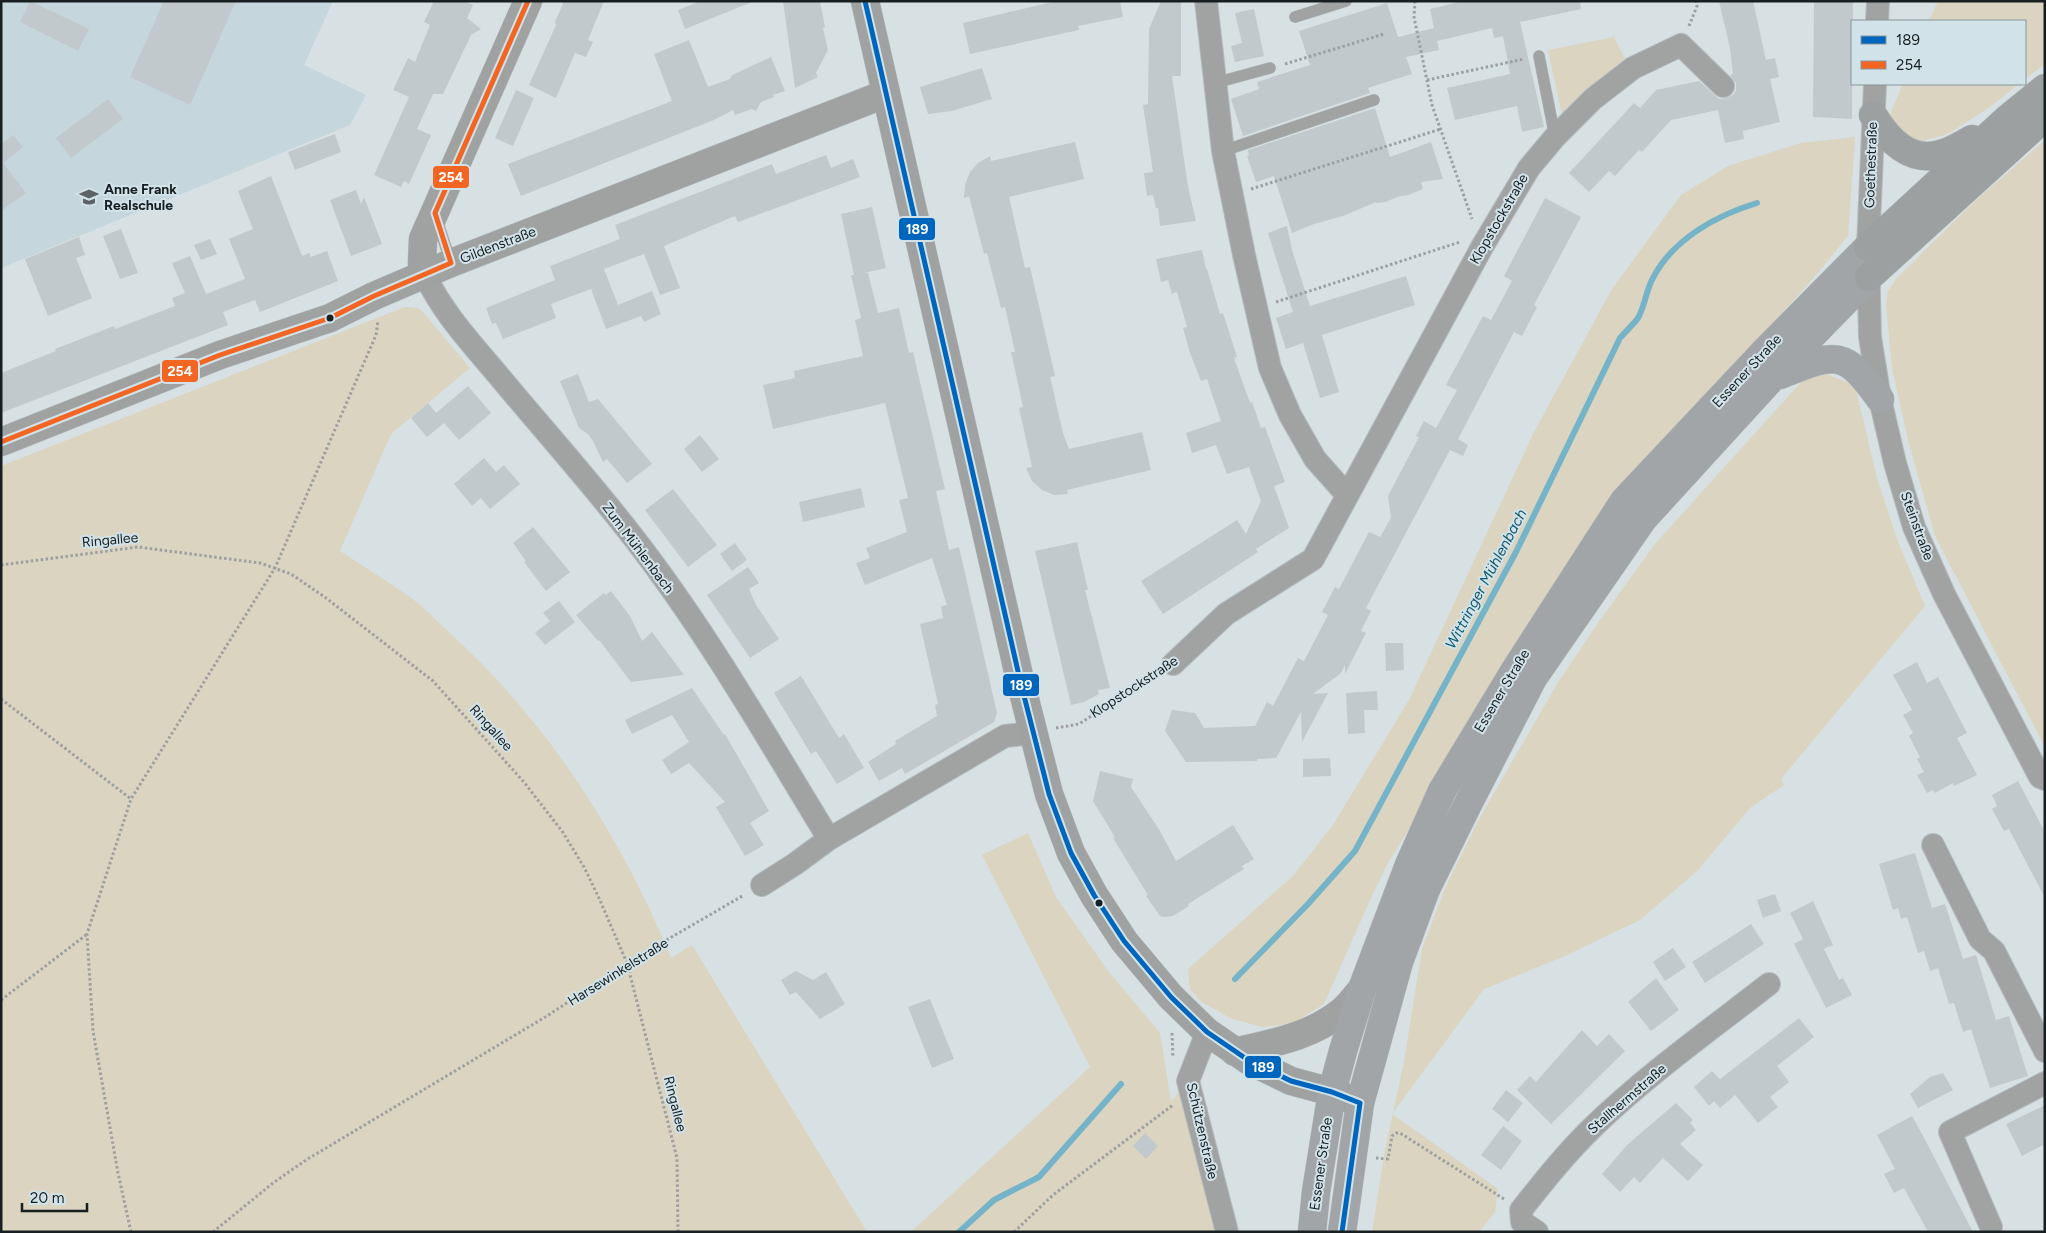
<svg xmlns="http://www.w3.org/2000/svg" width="2046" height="1233" viewBox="0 0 2046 1233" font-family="Figtree,sans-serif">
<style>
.built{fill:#c5d6dd}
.green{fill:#dad4c0}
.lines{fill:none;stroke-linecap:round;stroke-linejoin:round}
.stream{stroke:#75b4c8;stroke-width:6}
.building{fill:#c1c9cc}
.lane-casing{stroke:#b5bcbf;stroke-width:12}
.street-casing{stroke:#b5bcbf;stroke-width:24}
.secondary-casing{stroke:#b5bcbf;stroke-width:29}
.primary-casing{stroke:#b5bcbf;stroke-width:29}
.highway-casing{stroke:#b5bcbf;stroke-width:29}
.path{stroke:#9da0a1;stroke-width:3;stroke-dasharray:2.5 2.5;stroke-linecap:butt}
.lane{stroke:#a1a3a2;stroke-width:11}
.street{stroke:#a1a3a2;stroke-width:22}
.secondary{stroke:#a0a2a2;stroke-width:28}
.primary{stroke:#a1a5a7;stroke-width:28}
.highway{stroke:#9da0a1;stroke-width:28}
.bus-1-casing{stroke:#d1e3e9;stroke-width:9}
.bus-2-casing{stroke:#d1e3e9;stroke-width:9}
.bus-1{stroke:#0065bd;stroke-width:5}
.bus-2{stroke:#f26522;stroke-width:5}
.bus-dot{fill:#181f21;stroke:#d1e3e9;stroke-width:2}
.labels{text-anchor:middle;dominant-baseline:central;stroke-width:4;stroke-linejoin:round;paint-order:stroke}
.street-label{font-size:14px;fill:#181f21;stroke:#d1e3e9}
.poi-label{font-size:14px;font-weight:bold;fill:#181f21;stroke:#d1e3e9;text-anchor:start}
.water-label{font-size:15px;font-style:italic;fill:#135a6e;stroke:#d1e3e9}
.line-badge{stroke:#d1e3e9;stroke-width:2}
.badge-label{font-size:14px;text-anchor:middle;font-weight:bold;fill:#fff}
</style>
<rect width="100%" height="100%" fill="#d7e0e3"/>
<path class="built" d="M1,1H333L304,65L366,95L350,125L1,268Z"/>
<path class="green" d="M1938,1H2045V64L2025,79V21H1929Z
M1614,37L1626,61L1596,83L1562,114L1548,50Z
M1903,84H2019L1990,107L1948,134L1916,143L1888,119Z
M1855,137L1848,236L1811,281L1697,406L1432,791L1388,863L1370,900L1324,1004L1292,1024L1263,1027L1232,1019L1200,1001L1190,989L1188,969L1293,876L1333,825L1409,700L1534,432L1612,289L1681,195L1728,166L1801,143Z
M2045,140V747L1935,536L1908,440L1892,368L1886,305L1888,291L1897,278L1974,202Z
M405,307L416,308L421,310L470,368L391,434L340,551C363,566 387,581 410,597C425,608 438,622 452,635C549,724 621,836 671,958L692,945L867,1232H1V466Z
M1826,374L1847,382L1856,390L1877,478L1898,542L1925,606L1781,779L1784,785L1751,807L1697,871L1640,920L1565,956L1484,989L1392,1114L1498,1189L1495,1212L1479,1232H1372L1385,1150L1404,1062L1422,949L1446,886L1478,821L1557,684L1598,623L1655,544L1803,380Z
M1028,833L1056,897L1108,971L1160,1033L1171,1102L1188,1081L1227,1232H911L1090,1067L982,855Z"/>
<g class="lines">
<path class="stream" d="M1235,979L1308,904L1355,851L1516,552L1620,338C1625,332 1633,325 1638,318C1645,306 1646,290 1653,278C1673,239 1717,215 1757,203
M959,1232L994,1200L1039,1177L1121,1084"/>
</g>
<path class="building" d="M30,1L89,29L78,51L20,22Z
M164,1H236L190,105L130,77Z
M434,1H464L473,5L467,18L481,29L471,35L443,94H433L417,129L431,135L409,184L404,181L401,187L374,175L409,97L393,90L408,58L415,62L430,25L424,22Z
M564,1H604L588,40L593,42L586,57L575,53L556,98L529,85L556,25L555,22Z
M701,1H752V2L685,29L678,10Z
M783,1H820L825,27L823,28L828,50L816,73L818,77L795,88Z
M1056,1H1120L1123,17L1078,26L1079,30L970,54L963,23Z
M1161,1H1181V76H1172L1188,187L1196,221L1160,226L1158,208H1156L1153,195L1147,196L1144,173L1153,172L1143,105L1148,104L1149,29Z
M1463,1H1580L1581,9L1520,22L1544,127L1522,132L1517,106L1455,120L1447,88L1510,74L1503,36L1494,38L1492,28L1437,41L1439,50L1406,57L1412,74L1368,88L1370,93L1243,136L1231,99L1259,89L1257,82L1310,65L1299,31L1387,3L1398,37L1434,28L1430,9Z
M1719,1H1753L1766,60L1775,58L1779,77L1770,79L1780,122L1743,131L1744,139L1725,143L1718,110L1671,120L1642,152L1639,150L1615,176L1609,171L1589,192L1569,173L1634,103L1640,108L1656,90L1699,81L1719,99L1727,98L1733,95L1736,90V83L1730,75L1733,74L1730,48Z
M1814,1H1853L1852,119L1813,117Z
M1254,9L1264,56L1235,62L1231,46L1242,43L1235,13Z
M689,40L708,87L730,79L732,75L771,57L785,91L773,95L774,97L761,102L756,111L752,109L735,115L733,110L714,120L521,196L508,164L672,101L654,54Z
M982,68L992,99L952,111L928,114L920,87Z
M516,90L534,98L513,146L495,138Z
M108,99L123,119L71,158L56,138Z
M1375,108L1390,157L1431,142L1443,179L1421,182L1423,189L1408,195L1400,196L1385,202L1377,203L1376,202L1343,216L1314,224L1292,233L1274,176L1256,182L1247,156L1249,155L1248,150Z
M335,134L341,152L295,170L288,152Z
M13,135L23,147L3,163L26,193L1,211V144Z
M1075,142L1084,179L1009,197L1025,268L1030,267L1055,376L1050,377L1063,433L1069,449L1142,432L1151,470L1067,490L1068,494L1054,495L1042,490L1032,481L1026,468L1032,467L1019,408L1023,407L1011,352H1015L1005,307L1001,308L987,253L984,254L969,196L964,198L965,185L970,172L978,163L990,156L991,161Z
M826,155L831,168L853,159L860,177L738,222L735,216L664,246L680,288L660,295L644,254L604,269L618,305L652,291L661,314L644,322L641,316L606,329L591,289L551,304L556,318L503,339L496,323L492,324L486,308L555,280L550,266L620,239L615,225L772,164L776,174Z
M271,176L302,256L309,253L311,257L327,251L338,281L260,312L255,300L223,312L228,325L1,413V373L56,351L55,349L114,326L115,329L175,306L172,298L185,293L172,263L190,256L206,294L245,279L229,239L253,229L238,191Z
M356,190L361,204L364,197L382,244L351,256L330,200Z
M1545,198L1581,217L1534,305L1537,307L1522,336L1514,332L1458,439L1468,445L1463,456L1450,450L1366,608L1371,611L1361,631L1366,633L1345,674V665L1341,673L1313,694L1328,693L1302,742L1301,712L1276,758L1257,759V761L1186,762L1165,731L1172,710L1195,713L1204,728L1255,726L1267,702L1273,706L1298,658L1304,661L1328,615L1322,612L1335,587L1339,589L1369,532L1380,537L1391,518L1388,496L1419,437L1416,436L1424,421L1436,428L1457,390L1446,385L1483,316L1491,320L1512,281L1504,276Z
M872,207L886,268L864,273H868L878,313L899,308L909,353L913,352L945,489L936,491L949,550L959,547L997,713L994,722L905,774L902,768L879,781L868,762L896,744L895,741L937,716L935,705L938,704L920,624L943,618L941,606L947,605L932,558L865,585L856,563L870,558L866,548L907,532L899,500L908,498L885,403L773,429L763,385L795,378L794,371L863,356L855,320L861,318L851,275H854L841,214Z
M1287,226L1292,250L1310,306L1406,276L1415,305L1322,335L1339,392L1320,398L1303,343L1286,349L1276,318L1293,312L1268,233Z
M121,229L138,273L120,279L103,236Z
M79,237L85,255L76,258L92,298L48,316L25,259Z
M210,239L217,254L201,260L194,245Z
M1202,250L1206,269H1207L1220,314L1223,313L1237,357L1234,358L1250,403L1252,402L1261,428L1265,427L1285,482L1274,486L1289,528L1256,549L1258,552L1163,614L1141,581L1237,520L1246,534L1261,501L1249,467L1227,474L1216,445L1192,453L1186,433L1221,421L1207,379L1201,381L1190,353L1183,328L1187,327L1177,292L1172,294L1168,280L1161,282L1156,259Z
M578,374L589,402L598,399L652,464L627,483L607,459L603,462L593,441L588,434L579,428L560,381Z
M468,386L491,413L459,440L444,423L427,437L411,418L428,403L436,413Z
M700,435L719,459L702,472L684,449Z
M484,458L496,472L504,465L520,484L490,509L481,498L472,506L454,484Z
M861,488L865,507L803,522L799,502Z
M673,489L717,545L688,567L645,510Z
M533,527L570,572L546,591L524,562L526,561L513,543Z
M1077,542L1088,590H1085L1110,688L1098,690L1099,694L1084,702L1071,705L1035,551Z
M735,543L747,560L732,571L720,554Z
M748,567L759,583L749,589L756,605L779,639L750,658L707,595Z
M611,591L630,616L642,641L652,632L684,675L631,682L599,640L598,641L576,615L604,593L606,595Z
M559,601L575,622L545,645L535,633L550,621L543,613Z
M1385,643H1403L1404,670L1386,671Z
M1917,662L1927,683L1938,677L1967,733L1957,738L1977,775L1954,786L1953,783L1935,793L1933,790L1927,793L1917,775L1924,772L1917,759L1920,757L1909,736L1913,733L1903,715L1912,710L1893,675Z
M801,676L839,738L844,734L864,768L837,784L816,751L811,754L774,693Z
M692,688L724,735L725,734L769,811L750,823L764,845L745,856L716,807L725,802L689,763L671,774L662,760L689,742L672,715L632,734L625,720Z
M1377,691L1378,710H1364L1365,733L1348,734L1346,693Z
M1330,758L1331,776L1303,777V759Z
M1100,771L1133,779L1131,787L1160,831L1176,861L1233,825L1254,859L1242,866L1244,869L1188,904L1189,906L1173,916L1164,917L1160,916L1146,896L1148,895L1113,838L1115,837L1093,801Z
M2018,781L2045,832V898L2009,829L2004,831L1992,809L1997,806L1992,795Z
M1915,853L1932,908L1945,904L1963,959L1976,955L1996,1020L2009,1016L2028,1076L1990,1088L1971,1029L1963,1032L1954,1003L1949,1004L1938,968L1930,971L1924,951L1918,953L1907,917L1901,919L1898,908L1893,910L1879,864Z
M1775,894L1781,911L1763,918L1757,900Z
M1813,901L1833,945L1824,949L1839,980L1843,978L1852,995L1826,1008L1794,944L1803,939L1790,913Z
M1751,924L1764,944L1705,983L1692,962Z
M1673,948L1686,967L1665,981L1653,962Z
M796,971L813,980L826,972L845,1004L820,1019L796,992L790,995L781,980Z
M1656,978L1679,1010L1651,1031L1628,1002Z
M930,999L954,1059L932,1068L908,1007Z
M1799,1018L1814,1037L1777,1066L1789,1082L1770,1097L1778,1107L1758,1123L1735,1095L1720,1108L1714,1101L1709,1106L1694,1087L1712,1071L1720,1079Z
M1582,1030L1597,1046L1609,1034L1625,1051L1551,1124L1517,1090L1530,1076L1536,1082Z
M1943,1073L1953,1090L1918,1108L1910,1094L1930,1077Z
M1506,1090L1523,1103L1508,1122L1492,1109Z
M1676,1103L1693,1120L1690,1123L1696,1130L1680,1144L1703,1165L1688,1181L1663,1158L1640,1183L1634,1177L1620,1192L1602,1174L1627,1145Z
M2045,1105V1144L2022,1156L2006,1124Z
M1912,1116L1922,1134L1973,1232H1928L1904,1188L1894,1193L1884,1174L1895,1169L1877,1135Z
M1503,1126L1522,1141L1501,1170L1481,1155Z
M1145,1133L1158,1146L1146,1159L1133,1146Z"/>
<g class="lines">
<g class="lane-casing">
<path id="lane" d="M1295,17L1346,1
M1539,56L1555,137
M1215,83L1270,68
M1223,151L1374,100
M437,220L451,263"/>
</g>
<g class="street-casing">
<path id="street" d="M1206,1L1223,151L1244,255L1270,368L1290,415L1315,459L1347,495
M1877,21L1878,1
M1875,84L1868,247L1870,337L1880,399L1895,463L1914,527L1944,594L2040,777L2045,779
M425,275C442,312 472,344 498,375C546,433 598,490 643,550C712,641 769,741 829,839
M1173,664L1226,614L1313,559L1482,247L1529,168L1555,137L1593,99L1633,68L1681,45L1723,86
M1933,845L1980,939L1994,951L2045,1051
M762,885L795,864L829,839L1005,736L1033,733
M1207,1032L1188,1081L1227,1232
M1991,1227L1950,1132L2045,1083
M1537,1232L1522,1222L1521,1210C1544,1181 1567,1152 1594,1126C1648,1074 1710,1030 1769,984"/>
</g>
<g class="secondary-casing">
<path id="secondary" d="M865,1L1020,680L1049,794L1071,853L1094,895L1124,941L1171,997L1207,1032L1248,1060L1291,1081L1332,1092L1360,1103
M425,275L422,263L423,239L528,1
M1,442L220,355L330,318L374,296L451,263L885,94
M1235,1052C1272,1043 1310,1037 1341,1012C1349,1006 1355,997 1362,989"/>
</g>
<g class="primary-casing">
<path id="primary" d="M1780,375C1835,353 1844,348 1880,399
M1312,1232L1316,1192L1332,1092L1343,1051L1362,989L1409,865L1442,791L1515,670L1624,501L1766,350L1868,247
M1342,1232L1360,1103L1399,962L1426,889L1468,804L1533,678L1643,519L1792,356L1869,277"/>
</g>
<g class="highway-casing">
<path id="highway" d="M1873,115C1888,140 1911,165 1944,153C1953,150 1963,144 1972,139
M1868,247L2008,118L2045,88
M1869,277L2045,117"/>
</g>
<path class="path" d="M1415,1L1414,17L1432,105L1472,219
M1689,26L1697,6L1696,1
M1285,64L1384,34
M1427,80L1524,59
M1251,189L1441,129
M1276,302L1460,242
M1,565L138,547L260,563L291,574L326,598L433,681L523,781L562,831L584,867L599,898L627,963L677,1158L678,1232
M1,699L131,799
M1056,728L1079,724L1155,675
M1,1000L86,935
M1172,1033L1173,1057
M1376,1158L1388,1159L1392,1136L1396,1133H1400L1504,1199
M131,1232L118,1173L93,1031L87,934L131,799L275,568L376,335L378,321
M213,1232L273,1183L306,1160L547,1016L627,963L744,895
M1014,1232L1053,1195L1173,1105"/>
<use href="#lane" class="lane"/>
<use href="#street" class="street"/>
<use href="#secondary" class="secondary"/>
<use href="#primary" class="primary"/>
<use href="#highway" class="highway"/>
<g class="bus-1-casing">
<path id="bus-1" d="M865,1L1020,680L1049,794L1071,853L1094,895L1124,941L1171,997L1207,1032L1248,1060L1291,1081L1332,1092L1360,1103L1342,1232"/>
</g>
<g class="bus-2-casing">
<path id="bus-2" d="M1,442L220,355L330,318L374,296L451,263L435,213L528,1"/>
</g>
<use href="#bus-1" class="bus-1"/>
<use href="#bus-2" class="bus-2"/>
</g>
<defs>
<g id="school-bare" transform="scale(1.5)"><path d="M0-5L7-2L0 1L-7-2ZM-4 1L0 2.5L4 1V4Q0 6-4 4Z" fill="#5b6365" stroke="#d1e3e9" stroke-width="2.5" paint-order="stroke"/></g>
</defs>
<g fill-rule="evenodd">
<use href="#school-bare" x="89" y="197"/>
</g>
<g class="bus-dot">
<circle cx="330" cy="318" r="4.5"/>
<circle cx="1099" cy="903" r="4.5"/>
</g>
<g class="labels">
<g class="street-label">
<text transform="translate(1871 165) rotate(-88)">Goethestraße</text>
<text transform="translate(1499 219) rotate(-60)">Klopstockstraße</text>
<text transform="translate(498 245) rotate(-21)">Gildenstraße</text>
<text transform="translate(1747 371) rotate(-47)">Essener Straße</text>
<text transform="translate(1917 526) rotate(70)">Steinstraße</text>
<text transform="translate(110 540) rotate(-5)">Ringallee</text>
<text transform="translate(638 548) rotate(53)">Zum Mühlenbach</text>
<text transform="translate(1134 687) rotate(-33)">Klopstockstraße</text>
<text transform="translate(1502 691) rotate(-59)">Essener Straße</text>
<text transform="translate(491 728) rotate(48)">Ringallee</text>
<text transform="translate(618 972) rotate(-32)">Harsewinkelstraße</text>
<text transform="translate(1627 1099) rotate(-41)">Stallhermstraße</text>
<text transform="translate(675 1104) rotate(76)">Ringallee</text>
<text transform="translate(1202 1131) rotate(77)">Schützenstraße</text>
<text transform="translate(1321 1164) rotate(-82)">Essener Straße</text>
</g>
<g class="poi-label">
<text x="104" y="189">Anne Frank<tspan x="104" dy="16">Realschule</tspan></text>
</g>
<g class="water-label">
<text transform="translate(1486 579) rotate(-62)">Wittringer Mühlenbach</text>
</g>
</g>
<g class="line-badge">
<rect x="432" y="165" width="38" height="24" rx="5" fill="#f26522"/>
<rect x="898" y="217" width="38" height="24" rx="5" fill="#0065bd"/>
<rect x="161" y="359" width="38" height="24" rx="5" fill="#f26522"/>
<rect x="1002" y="673" width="38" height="24" rx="5" fill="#0065bd"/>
<rect x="1244" y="1055" width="38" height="24" rx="5" fill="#0065bd"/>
</g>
<g class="badge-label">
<text x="451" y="182">254</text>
<text x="917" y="234">189</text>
<text x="180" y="376">254</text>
<text x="1021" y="690">189</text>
<text x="1263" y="1072">189</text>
</g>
<rect width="2046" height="1233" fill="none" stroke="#181f21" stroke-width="5"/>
<rect x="1851" y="20" width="175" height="65" fill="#d1e3e9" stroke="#879599"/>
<rect x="1861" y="36" width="25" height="8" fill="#0065bd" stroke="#879599"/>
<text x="1896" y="45" font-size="15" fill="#181f21">189</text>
<rect x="1861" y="61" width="25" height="8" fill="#f26522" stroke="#879599"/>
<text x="1896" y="70" font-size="15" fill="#181f21">254</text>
<path d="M22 1203v8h65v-8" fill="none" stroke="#181f21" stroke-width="2.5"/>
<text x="30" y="1203" font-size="15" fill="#181f21" stroke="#d1e3e9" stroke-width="4" paint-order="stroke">20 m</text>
</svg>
